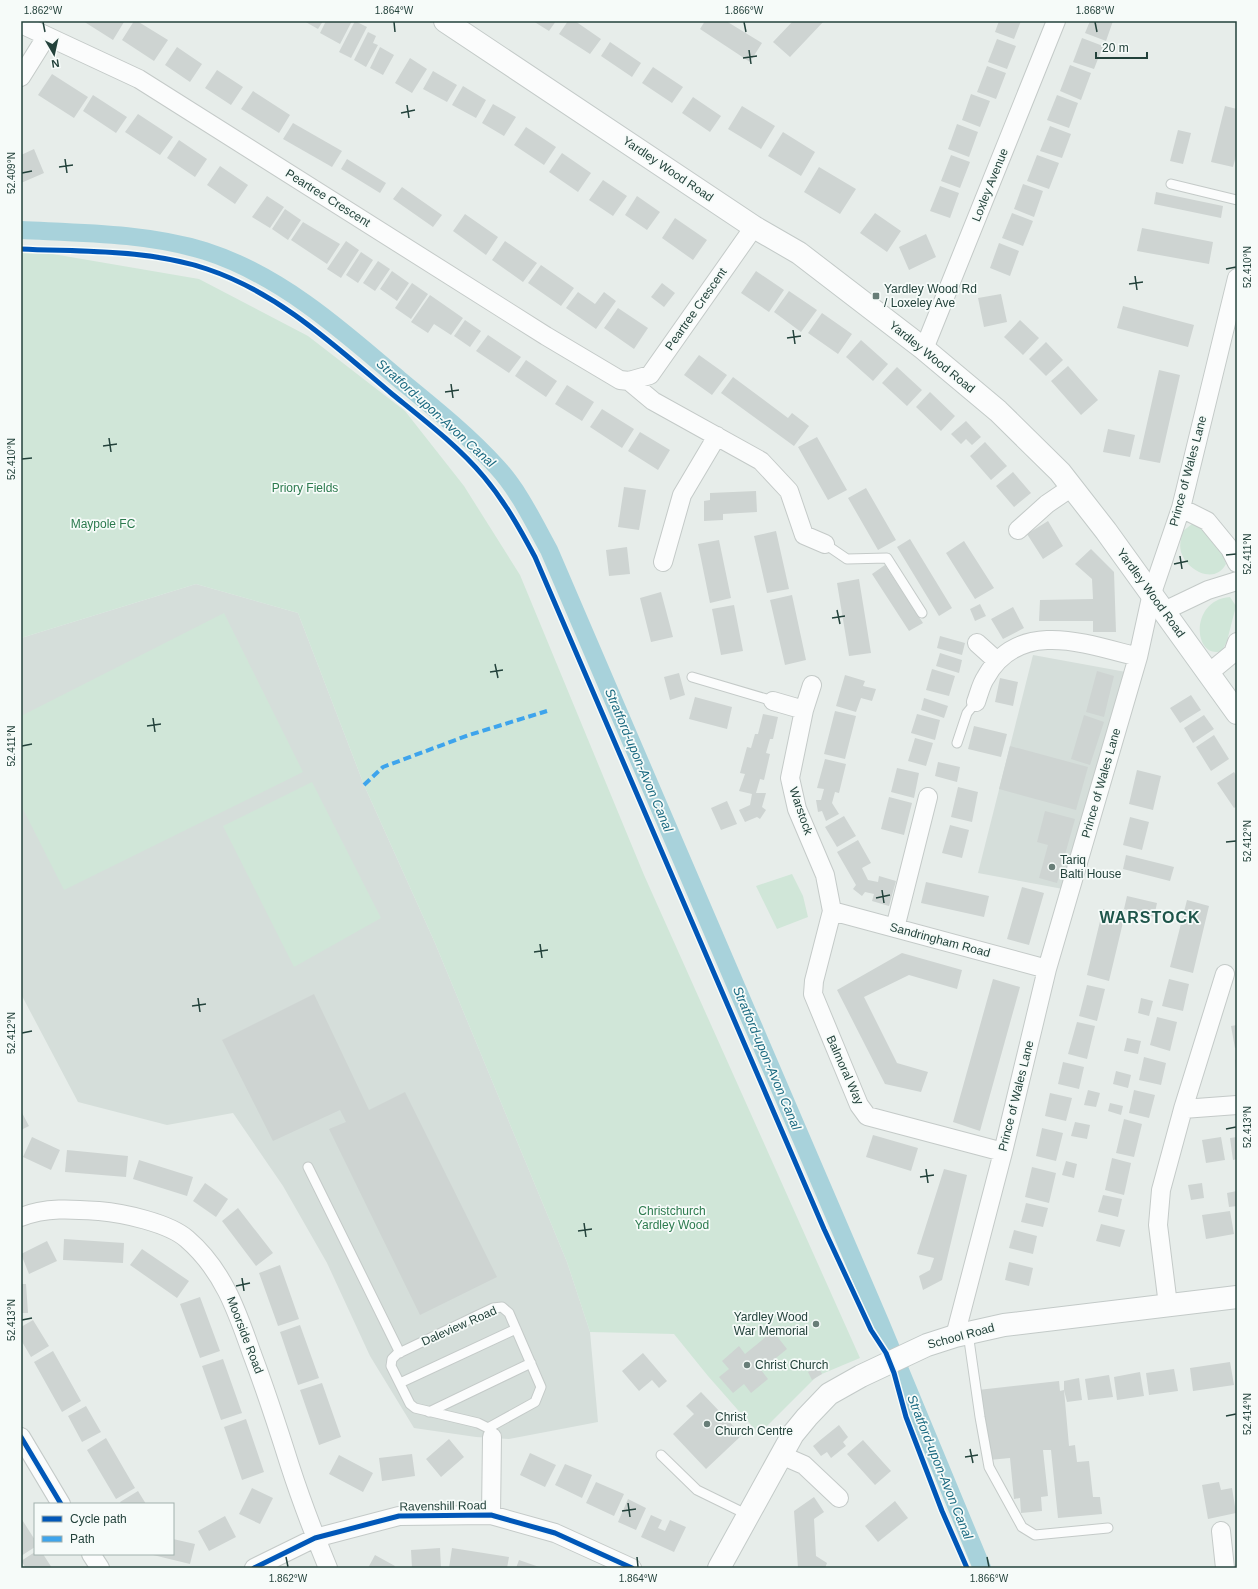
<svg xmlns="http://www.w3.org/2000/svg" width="1258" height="1589" viewBox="0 0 1258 1589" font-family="Arial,sans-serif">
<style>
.built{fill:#d5deda}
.green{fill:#d0e6d8}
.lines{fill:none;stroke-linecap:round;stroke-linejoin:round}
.canal{stroke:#a8d2db;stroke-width:18}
.building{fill:#ced4d2}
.lane-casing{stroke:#c4cac8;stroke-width:11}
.street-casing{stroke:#c4cac8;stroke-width:20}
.secondary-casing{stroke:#c3cac8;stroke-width:24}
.lane{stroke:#fbfcfc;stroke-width:9}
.street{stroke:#fbfcfc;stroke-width:18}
.secondary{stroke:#fbfcfc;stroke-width:22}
.quiet{stroke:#3ea4ec;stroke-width:4;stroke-dasharray:8 4;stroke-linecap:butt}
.cycleway-casing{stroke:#f6fbf9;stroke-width:8}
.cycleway{stroke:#0057b8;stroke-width:5}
.ticks{fill:none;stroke:#23423b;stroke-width:1.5}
.poi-dot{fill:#687e78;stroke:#f6fbf9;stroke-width:1.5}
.labels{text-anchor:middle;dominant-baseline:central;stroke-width:3.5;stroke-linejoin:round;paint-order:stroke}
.street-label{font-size:12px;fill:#23423b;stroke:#f6fbf9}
.poi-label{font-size:12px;fill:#23423b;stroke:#f6fbf9;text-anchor:start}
.park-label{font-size:12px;fill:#2c7a4e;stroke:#f6fbf9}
.water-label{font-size:13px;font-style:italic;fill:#1b6a81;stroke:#f6fbf9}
.district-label{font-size:16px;font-weight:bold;letter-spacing:1px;fill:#1e554a;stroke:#f6fbf9}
.neatline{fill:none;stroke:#23423b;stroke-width:1.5}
.ticks-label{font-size:10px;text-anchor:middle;fill:#23423b}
</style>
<rect width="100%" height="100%" fill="#e7edea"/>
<path class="built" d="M196,584L298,613L364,785L435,943L567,1262L590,1332L598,1422L509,1439L476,1437L414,1428L370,1356L327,1263L283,1186L233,1113L167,1125L78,1102L21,994V638Z
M1033,655L1126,672L1063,889L978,873Z"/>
<path class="green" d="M21,251L47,253L199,279L308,336L405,411L464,486L520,575L644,875L860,1358L817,1376L759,1434L708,1376L674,1334L590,1332L567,1262L435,943L364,785L298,613L196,584L21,638Z
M1192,524C1208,527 1222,550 1226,564C1215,585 1187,571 1181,552C1179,545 1181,538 1183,531Z
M1230,597L1236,606L1227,641L1222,651C1193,660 1189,600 1230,597Z
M224,613L303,772L64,890L21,805V716Z
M312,782L381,918L294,967L223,826Z
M792,874L803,896L808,917L777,929L756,886Z"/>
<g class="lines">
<path class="canal" d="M21,230C82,233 146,233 205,251C280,275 342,330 400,380C433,407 468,435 497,467C519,491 533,521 549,550L880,1322L982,1568"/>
</g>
<path class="building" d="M83,21H122L124,22L113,40Z
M134,21H137L168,40L154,61L122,40Z
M304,21H323L318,29Z
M326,21H352L340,44L320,33Z
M355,21L367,27L351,58L339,52Z
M533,21H556L549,31Z
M568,21H575L601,39L590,54L559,34Z
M705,21H726L762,43L750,62L700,29Z
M793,21H824L790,57L773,42Z
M999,21H1021L1014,39L995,32Z
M1090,21H1113L1106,41L1085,33Z
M368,32L376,36L373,43L378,45L366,67L354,60Z
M1082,38L1103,46L1094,69L1073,62Z
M997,39L1016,46L1007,69L988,62Z
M610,42L641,63L632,77L601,56Z
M177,47L202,64L190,82L165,65Z
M380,47L394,55L383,75L370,68Z
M410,58L427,69L412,93L395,83Z
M1070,65L1091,73L1081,100L1060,91Z
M987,66L1006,73L996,99L977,92Z
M653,67L683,87L672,103L642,83Z
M217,70L243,87L231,105L205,88Z
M433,71L457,85L447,102L423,89Z
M52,74L88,97L74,118L38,95Z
M463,86L486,100L476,118L452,105Z
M253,91L290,115L279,133L241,109Z
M971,94L990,101L980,127L962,120Z
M93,95L127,117L116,133L83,111Z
M1057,95L1078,103L1069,128L1047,120Z
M693,97L721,116L710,132L682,113Z
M493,104L516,117L504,136L482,123Z
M742,106L775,126L761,149L728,129Z
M1225,106L1237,109V152L1233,167L1211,162Z
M138,114L173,137L160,155L125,132Z
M293,123L342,151L332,167L283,139Z
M957,124L978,132L969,157L948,149Z
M1050,126L1071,134L1062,158L1040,151Z
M526,127L556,147L544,165L514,145Z
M1178,130L1191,133L1183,164L1170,161Z
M783,132L815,152L801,176L768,156Z
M179,140L207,159L195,177L167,158Z
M34,149L44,173L21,183V155Z
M562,153L591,173L578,192L549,172Z
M951,155L970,162L960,188L941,181Z
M1037,155L1059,163L1049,189L1027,181Z
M347,159L386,183L380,193L341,169Z
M220,166L248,185L235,204L207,185Z
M819,167L856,189L840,214L804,192Z
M603,180L627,196L613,216L589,200Z
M1023,184L1043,191L1034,217L1014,209Z
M940,186L959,193L950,218L930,211Z
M402,187L442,215L433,227L393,199Z
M1156,192L1223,206L1221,218L1154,204Z
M267,196L284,207L270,228L252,217Z
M637,196L660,212L647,230L625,215Z
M285,209L301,220L288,240L272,229Z
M875,213L901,231L887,252L860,233Z
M1012,213L1033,221L1023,246L1002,238Z
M465,214L498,237L486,255L453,231Z
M675,218L707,240L693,260L662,238Z
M303,222L340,244L327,264L291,240Z
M1142,228L1213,242L1209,264L1137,251Z
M926,234L936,257L909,270L899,247Z
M346,241L359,250L341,278L327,269Z
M505,241L537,263L523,282L492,260Z
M999,243L1019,251L1010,276L990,268Z
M361,252L373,260L358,283L346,275Z
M378,261L390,269L375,291L363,283Z
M541,265L574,288L561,306L528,283Z
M392,271L409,283L397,301L380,289Z
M756,271L784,290L769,312L741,293Z
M412,283L428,294L411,319L395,308Z
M662,283L675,293L664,307L651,297Z
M789,291L817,310L801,332L774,312Z
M578,292L595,304L604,292L616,301L596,329L566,308Z
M1001,294L1007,322L984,327L978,298Z
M430,295L463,318L451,335L434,324L428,333L411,322Z
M1123,306L1194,325L1188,347L1117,328Z
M618,308L648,328L634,349L604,328Z
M822,313L852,334L838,354L808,333Z
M465,320L481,331L470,347L454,336Z
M1020,320L1039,338L1023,355L1004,337Z
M488,335L521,357L509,373L476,351Z
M861,340L888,364L873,381L846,357Z
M1046,342L1063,360L1046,376L1029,359Z
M699,355L727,375L712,395L684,375Z
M526,360L557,381L546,397L515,376Z
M1068,366L1098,400L1081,415L1051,381Z
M897,367L922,390L907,406L882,383Z
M1159,370L1180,375L1160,463L1139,459Z
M733,377L788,418L792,413L809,426L794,446L721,393Z
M567,385L594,402L582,421L555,404Z
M930,392L955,416L941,431L916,407Z
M602,409L634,429L622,448L590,427Z
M966,421L981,437L972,445L966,439L961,444L951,434Z
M1108,429L1135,435L1130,457L1103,452Z
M640,432L670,450L658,470L628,451Z
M817,437L847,490L828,500L798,447Z
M985,442L1007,466L991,480L970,456Z
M1013,472L1031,493L1014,507L996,486Z
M624,487L646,490L639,530L618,527Z
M866,488L896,540L878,550L848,498Z
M756,491L757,512L723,514V520L704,521V501L710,500V493Z
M1048,521L1063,546L1043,559L1027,534Z
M776,531L789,589L767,593L754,536Z
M910,539L952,608L939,616L897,547Z
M719,540L731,598L710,603L698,544Z
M964,541L994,588L975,599L946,553Z
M627,547L630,574L609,576L606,550Z
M1091,549L1114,572L1116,632H1093V621H1039L1040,600L1093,599L1092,579L1075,564Z
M885,565L923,623L909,631L872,574Z
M859,579L871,653L849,656L837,583Z
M661,592L673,637L651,642L640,598Z
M792,595L806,660L785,665L770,600Z
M980,604L986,616L975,621L970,609Z
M734,605L743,651L721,655L712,609Z
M1013,607L1024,628L1003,639L991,619Z
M940,636L965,643L962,655L937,648Z
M940,653L962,660L959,673L936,666Z
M932,669L955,676L949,696L926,690Z
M1097,671L1114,676L1104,717L1086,712Z
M679,673L685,695L670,700L664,677Z
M845,675L865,681L863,686L876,689L872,701L861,698L856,712L836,706Z
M1000,678L1018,682L1013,706L995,702Z
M1191,695L1201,710L1180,723L1170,708Z
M695,697L732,707L727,729L689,719Z
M924,698L948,706L944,718L921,710Z
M835,711L856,716L845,759L824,754Z
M763,714L778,717L773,739H770L766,753L770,754L764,780L760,779L756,793H766L762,807L766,810L760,819L757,817L745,822L739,810L750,805L752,794L739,791L745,774L740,773L747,747L751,748L755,734H758Z
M917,714L940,720L935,740L911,733Z
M1084,715L1104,722L1090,765L1071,759Z
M1204,715L1214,729L1193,743L1184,728Z
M974,726L1007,734L1001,757L968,749Z
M1214,735L1229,759L1211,771L1196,747Z
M915,738L933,743L926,766L908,761Z
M1010,746L1088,767L1076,810L999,789Z
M825,759L846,764L839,793L835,792L832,803L839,814L826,821L822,811L818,812L816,800H821L824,789L817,788Z
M938,762L960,767L957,782L935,776Z
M897,768L919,773L914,798L891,792Z
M1137,770L1161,776L1153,810L1129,804Z
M1234,772L1237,777V806L1234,808L1217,783Z
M958,787L978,792L972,822L951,817Z
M889,797L912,803L904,835L881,829Z
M727,801L737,824L721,830L711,808Z
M1045,811L1075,819L1057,883L1039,878L1048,845L1037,842Z
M844,816L856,836L837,847L825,827Z
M1130,817L1149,822L1142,850L1123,845Z
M950,825L969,830L962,858L942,853Z
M858,840L871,863L862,868L868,880L878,882L879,876L896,881L889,906L872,901L874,894L865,892L862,896L853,889L856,885L837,852Z
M1126,855L1174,867L1170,881L1123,869Z
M926,882L989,896L984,917L921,903Z
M1022,887L1044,893L1029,945L1007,939Z
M1127,896L1157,903L1154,917L1124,909Z
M1187,900L1209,906L1193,973L1170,967Z
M1103,909L1125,914L1109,981L1087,975Z
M902,953L962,970L957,989L909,975L864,997L897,1063L928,1072L921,1092L885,1084L837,990Z
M993,979L1020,987L980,1131L953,1122Z
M1169,979L1189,984L1183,1011L1162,1006Z
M1087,985L1105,989L1097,1021L1079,1016Z
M314,994L369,1110L405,1092L497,1277L420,1315L329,1129L346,1122L340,1110L273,1141L222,1040Z
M1141,998L1153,1001L1149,1016L1138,1013Z
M1157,1017L1177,1022L1170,1051L1150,1045Z
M1077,1022L1095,1026L1087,1059L1068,1054Z
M1237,1025V1047L1235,1048L1231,1026Z
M1127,1038L1141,1041L1138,1054L1124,1051Z
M1144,1057L1166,1063L1161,1085L1139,1080Z
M1237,1059V1070H1236L1235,1060Z
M1063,1062L1084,1067L1079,1089L1058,1084Z
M1116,1071L1131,1075L1128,1088L1113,1084Z
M1088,1090L1100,1093L1096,1107L1084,1105Z
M1134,1090L1155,1095L1149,1118L1129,1113Z
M1050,1093L1072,1098L1066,1121L1045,1116Z
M1110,1103L1123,1106L1121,1115L1108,1111Z
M21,1111L29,1126L21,1130Z
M1124,1119L1142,1124L1134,1157L1116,1153Z
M1075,1122L1090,1125L1087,1139L1071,1136Z
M1042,1128L1063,1133L1056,1161L1036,1156Z
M873,1135L918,1148L911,1171L866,1157Z
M32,1137L60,1150L51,1170L23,1157Z
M1221,1137L1225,1160L1206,1163L1202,1140Z
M1237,1137V1159L1233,1160L1230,1138Z
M67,1150L128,1156L126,1177L65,1172Z
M1112,1158L1131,1163L1124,1195L1105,1190Z
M139,1160L193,1177L187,1196L133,1179Z
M1066,1161L1077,1164L1074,1178L1062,1175Z
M1032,1167L1056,1173L1049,1203L1025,1197Z
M944,1169L967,1175L942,1280L923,1290L919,1276L930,1270L934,1258L917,1254Z
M205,1183L228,1199L216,1217L193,1201Z
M1202,1183L1204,1198L1191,1200L1188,1185Z
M1237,1191V1206L1229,1207L1227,1193Z
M1103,1195L1122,1199L1118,1217L1098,1212Z
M1026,1203L1048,1208L1043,1227L1021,1222Z
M238,1208L273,1253L256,1266L222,1221Z
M1230,1211L1234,1234L1206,1239L1202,1215Z
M1101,1224L1125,1230L1120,1247L1096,1241Z
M1014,1230L1037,1236L1033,1254L1009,1248Z
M64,1239L124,1243L123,1263L63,1260Z
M47,1241L57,1261L29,1274L21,1254Z
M142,1249L189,1281L177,1298L130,1265Z
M1009,1262L1033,1268L1029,1286L1005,1280Z
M280,1265L299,1319L278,1326L259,1273Z
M21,1284H26L28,1313H21Z
M200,1297L220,1351L200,1358L180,1304Z
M33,1320L49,1346L31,1357L21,1340V1327Z
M300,1325L319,1378L298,1385L280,1332Z
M773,1331L787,1349L761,1370L768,1379L751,1393L744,1384L733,1393L719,1377L729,1369L722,1361L739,1346L745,1354Z
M53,1351L81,1401L62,1412L34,1362Z
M643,1353L667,1381L659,1388L652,1380L639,1391L622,1371Z
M223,1359L242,1413L221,1420L202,1366Z
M1230,1362L1234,1385L1193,1391L1190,1368Z
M818,1366L822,1374L812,1380L808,1372Z
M1174,1369L1178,1391L1149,1395L1146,1373Z
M1140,1372L1144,1396L1117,1400L1114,1377Z
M1109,1375L1113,1397L1088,1400L1085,1379Z
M1079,1378L1082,1400L1067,1402L1064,1390V1381Z
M1059,1381L1060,1391L1064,1390L1069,1446L1075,1445L1077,1462L1089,1461L1093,1497H1100L1102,1514L1058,1518L1051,1450H1043L1048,1496L1041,1497L1042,1511L1021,1513L1020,1498L1014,1499L1010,1458L989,1460L984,1409L980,1410L978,1390Z
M322,1383L341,1437L319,1445L300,1390Z
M701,1392L742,1435L706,1469L673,1434L694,1414L686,1406Z
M86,1406L101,1432L82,1442L68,1416Z
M246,1419L264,1472L242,1480L224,1427Z
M839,1425L848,1437L843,1442L846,1446L831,1458L827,1452L821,1456L813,1446Z
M106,1438L135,1488L116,1499L87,1450Z
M449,1439L464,1457L441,1477L426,1459Z
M863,1440L891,1471L875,1485L847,1454Z
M530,1453L556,1465L545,1487L520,1475Z
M412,1454L415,1476L382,1481L379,1458Z
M339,1455L373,1473L363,1492L329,1474Z
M565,1464L592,1475L582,1498L555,1485Z
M596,1482L624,1494L614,1516L586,1503Z
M1219,1482L1221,1490L1232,1488L1236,1513L1208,1519L1202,1485Z
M252,1488L273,1498L260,1524L239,1514Z
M138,1491L146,1504H121L120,1502Z
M814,1497L824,1512L814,1519L816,1556L827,1563L825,1568H798L794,1511Z
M628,1499L646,1508L636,1530L618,1522Z
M895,1501L908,1518L878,1542L865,1526Z
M651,1515L662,1520L658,1528L665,1531L670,1520L686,1527L674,1552L641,1537Z
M225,1516L236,1537L209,1551L198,1531Z
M21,1518L35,1540V1547L21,1556Z
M173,1539L195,1544L190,1564L153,1555V1554H173Z
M440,1548L441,1568H412L411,1550Z
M452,1548L509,1557L507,1568H449Z
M35,1552V1554H43L52,1568H26L21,1561Z
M375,1555L395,1566L394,1568H368Z
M519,1560L542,1568H516Z"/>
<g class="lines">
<g class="lane-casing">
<path id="lane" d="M1171,184L1237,200
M825,544L847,559L887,558L922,613
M692,677L773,701
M957,743L967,713L976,702
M308,1167L400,1353
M968,1333L980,1417L989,1467L1022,1527L1035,1535L1108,1528
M400,1383L516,1329
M429,1412L531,1363
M488,1428L535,1402L541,1387L509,1313L502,1307L493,1308L397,1354L392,1359L391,1366L410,1404L415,1408L478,1423L488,1428L492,1437
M661,1455L697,1490L748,1515"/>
</g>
<g class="street-casing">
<path id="street" d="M21,24L139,79L546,336L620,380L629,381L653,401L761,461L789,491L804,535L825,544
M21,77L46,37
M924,349L1056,21
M629,381L650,375L754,227
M1181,508L1207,521L1230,549L1237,563
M1018,530L1047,504L1072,487
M663,562L682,495L717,436
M1164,611L1208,590L1237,581
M977,643L997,661
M1210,672L1233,653L1237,642
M812,685L804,710L790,778L797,809L825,875L832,911L814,981L813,994L859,1105L867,1116L1003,1152
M773,701L804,710
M976,702C979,694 981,684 986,677C1019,618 1087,644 1138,657
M832,911L1047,969
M895,928L928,797
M1183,1109L1225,974
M21,1217C46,1207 72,1209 99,1211C123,1213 169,1223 187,1239C223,1270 237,1311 252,1354C266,1391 278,1428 290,1466C301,1500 314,1534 328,1568
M1168,1305L1158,1225L1161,1190L1183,1109L1237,1105
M955,1336L1003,1152L1047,969L1138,657L1152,593L1181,508L1237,278
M21,1437L61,1504
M781,1455L804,1465L839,1498
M491,1515L492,1437
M1221,1531L1225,1568
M91,1554L100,1568
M254,1568L315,1538L399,1516L491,1515L555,1533L632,1568"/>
</g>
<g class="secondary-casing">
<path id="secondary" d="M445,21L754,227L799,253L924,349L998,411L1060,472L1106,531L1237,713
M719,1568L793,1434L807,1417L829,1394L861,1376L927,1345L955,1336L1004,1325L1237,1297"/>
</g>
<use href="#lane" class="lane"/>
<use href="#street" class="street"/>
<use href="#secondary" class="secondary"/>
<path class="quiet" d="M364,785L383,767L469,735L547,711"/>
<g class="cycleway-casing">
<path id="cycleway" d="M21,249C82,252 148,249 207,269C279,293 335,346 392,394C424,420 458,446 484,477C505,502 520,529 535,557L824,1229L871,1330L886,1353L894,1373L906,1417L942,1511L967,1568
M21,1437L61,1504
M254,1568L315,1538L399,1516L491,1515L555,1533L632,1568"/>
</g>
<use href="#cycleway" class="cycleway"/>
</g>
<path class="ticks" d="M43,22L45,32M394,22L395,32M744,22L746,32M1095,22L1097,32M749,50L751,64M743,58L757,56M407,105L409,118M401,113L415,110M65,159L67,173M59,167L73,165M22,173L32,171M1226,269L1236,267M1135,276L1137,290M1129,284L1143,282M793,330L795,344M787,338L801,336M451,384L453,398M445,392L459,390M109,438L111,452M103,446L117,444M22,459L32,458M1226,555L1236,554M1180,556L1182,569M1174,564L1188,561M837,610L840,624M832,618L845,616M495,664L498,678M490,672L503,670M153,718L155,732M147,726L161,724M22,746L32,744M1226,842L1236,841M882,890L884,903M876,898L890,895M540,944L542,958M534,952L548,950M198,998L200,1012M192,1006L206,1004M22,1033L32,1031M1226,1129L1236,1127M926,1169L928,1183M920,1177L934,1175M584,1223L586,1237M578,1231L592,1229M242,1278L244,1291M236,1286L250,1283M22,1320L32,1318M1226,1416L1236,1414M970,1449L973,1463M965,1457L978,1455M628,1503L630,1517M622,1511L636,1509M286,1557L288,1567M637,1557L638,1567M987,1557L989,1567"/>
<g class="poi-dot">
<rect x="872" y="292" width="8" height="8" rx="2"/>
<circle cx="1052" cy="867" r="4"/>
<circle cx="816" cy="1324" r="4"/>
<circle cx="747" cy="1365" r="4"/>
<circle cx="707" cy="1424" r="4"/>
</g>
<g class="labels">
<g class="street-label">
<text transform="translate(668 169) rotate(34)">Yardley Wood Road</text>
<text transform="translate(990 185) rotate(-68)">Loxley Avenue</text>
<text transform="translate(328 198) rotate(32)">Peartree Crescent</text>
<text transform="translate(696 309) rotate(-55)">Peartree Crescent</text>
<text transform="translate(932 357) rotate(39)">Yardley Wood Road</text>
<text transform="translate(1188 471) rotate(-75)">Prince of Wales Lane</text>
<text transform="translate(1151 593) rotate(54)">Yardley Wood Road</text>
<text transform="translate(1101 783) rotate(-74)">Prince of Wales Lane</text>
<text transform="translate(801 811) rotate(71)">Warstock</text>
<text transform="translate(940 940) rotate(15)">Sandringham Road</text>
<text transform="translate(845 1070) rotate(66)">Balmoral Way</text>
<text transform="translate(1016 1096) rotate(-76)">Prince of Wales Lane</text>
<text transform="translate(459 1326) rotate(-24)">Daleview Road</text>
<text transform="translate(245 1335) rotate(69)">Moorside Road</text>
<text transform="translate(961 1336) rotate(-15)">School Road</text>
<text transform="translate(443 1506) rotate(-1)">Ravenshill Road</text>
</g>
<g class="poi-label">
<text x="884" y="289">Yardley Wood Rd<tspan x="884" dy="14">/ Loxeley Ave</tspan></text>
<text x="1060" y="860">Tariq<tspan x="1060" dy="14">Balti House</tspan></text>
<text x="808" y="1317" text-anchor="end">Yardley Wood<tspan x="808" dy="14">War Memorial</tspan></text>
<text x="755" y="1365">Christ Church</text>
<text x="715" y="1417">Christ<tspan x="715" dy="14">Church Centre</tspan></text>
</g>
<g class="park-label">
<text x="305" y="488">Priory Fields</text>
<text x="103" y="524">Maypole FC</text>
<text x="672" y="1211">Christchurch<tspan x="672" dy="14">Yardley Wood</tspan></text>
</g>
<g class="water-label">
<text transform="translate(436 413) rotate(42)">Stratford-upon-Avon Canal</text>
<text transform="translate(639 760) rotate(67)">Stratford-upon-Avon Canal</text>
<text transform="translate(767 1058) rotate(67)">Stratford-upon-Avon Canal</text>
<text transform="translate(940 1467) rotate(68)">Stratford-upon-Avon Canal</text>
</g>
<g class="district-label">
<text x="1150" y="917">WARSTOCK</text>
</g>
</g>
<rect width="1258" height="1589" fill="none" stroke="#f6fbf9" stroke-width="44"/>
<rect x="34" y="1503" width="140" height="52" fill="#f6fbf9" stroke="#a2b1ad"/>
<rect x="42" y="1516" width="20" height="6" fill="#0057b8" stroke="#a2b1ad"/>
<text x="70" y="1523" font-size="12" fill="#23423b">Cycle path</text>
<rect x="42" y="1536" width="20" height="6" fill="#3ea4ec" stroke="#a2b1ad"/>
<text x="70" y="1543" font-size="12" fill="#23423b">Path</text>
<g transform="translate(54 54) rotate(171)" stroke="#f6fbf9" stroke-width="3" paint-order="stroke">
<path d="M0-3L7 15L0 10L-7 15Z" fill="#23423b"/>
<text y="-6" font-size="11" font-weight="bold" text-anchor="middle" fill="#23423b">N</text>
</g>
<path d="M1096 52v6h51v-6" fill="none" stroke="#23423b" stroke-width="2"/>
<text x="1102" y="52" font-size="12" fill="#23423b" stroke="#f6fbf9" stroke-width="3" paint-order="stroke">20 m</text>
<rect x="22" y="22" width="1214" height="1545" class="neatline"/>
<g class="ticks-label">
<text x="43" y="14">1.862°W</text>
<text x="394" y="14">1.864°W</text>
<text x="744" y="14">1.866°W</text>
<text x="1095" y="14">1.868°W</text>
<text transform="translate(11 173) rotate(-90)" y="4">52.409°N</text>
<text transform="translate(1247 267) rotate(-90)" y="4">52.410°N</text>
<text transform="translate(11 459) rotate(-90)" y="4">52.410°N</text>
<text transform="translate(1247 554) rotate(-90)" y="4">52.411°N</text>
<text transform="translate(11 746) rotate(-90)" y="4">52.411°N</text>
<text transform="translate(1247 841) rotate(-90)" y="4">52.412°N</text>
<text transform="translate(11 1033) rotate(-90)" y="4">52.412°N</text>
<text transform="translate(1247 1127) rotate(-90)" y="4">52.413°N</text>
<text transform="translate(11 1320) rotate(-90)" y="4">52.413°N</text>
<text transform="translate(1247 1414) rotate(-90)" y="4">52.414°N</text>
<text x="288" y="1582">1.862°W</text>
<text x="638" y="1582">1.864°W</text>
<text x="989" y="1582">1.866°W</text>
</g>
</svg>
